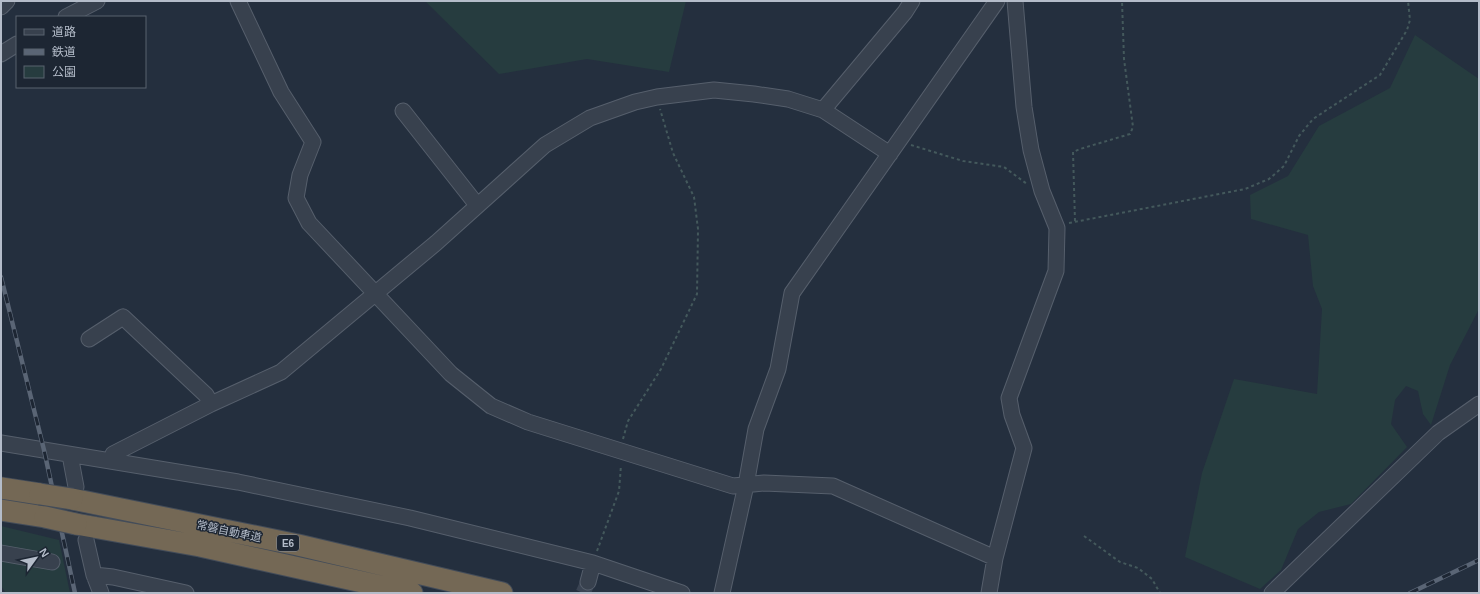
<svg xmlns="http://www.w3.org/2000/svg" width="1480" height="594" viewBox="0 0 1480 594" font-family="Arial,'Noto Sans JP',sans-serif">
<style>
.green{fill:#263c3f}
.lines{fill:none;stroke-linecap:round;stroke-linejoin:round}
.minor-tunnel{stroke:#3a4453;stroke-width:15;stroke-dasharray:15 8;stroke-linecap:butt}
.minor-casing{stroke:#565f6c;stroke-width:17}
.highway-casing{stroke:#434c59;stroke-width:23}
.path{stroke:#44595c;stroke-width:2;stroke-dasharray:3 3;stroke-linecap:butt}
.minor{stroke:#38414e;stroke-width:15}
.highway{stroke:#746855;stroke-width:21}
.rail-casing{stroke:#5a6575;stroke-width:4.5}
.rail{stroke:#1d2633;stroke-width:3;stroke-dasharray:9;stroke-linecap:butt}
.highway-bridge-casing{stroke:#434c59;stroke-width:23;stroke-linecap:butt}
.highway-bridge{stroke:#746855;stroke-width:21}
.labels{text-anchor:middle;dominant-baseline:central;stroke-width:3;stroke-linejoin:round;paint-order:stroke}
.shield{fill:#1d2633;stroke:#878f9c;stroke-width:1}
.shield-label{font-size:10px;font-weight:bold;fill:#b4bcc9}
.street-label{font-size:11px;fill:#b4bcc9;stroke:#1d2633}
</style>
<rect width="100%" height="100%" fill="#242f3e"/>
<path class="green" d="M425,1H686L669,72L587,59L499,74Z
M1415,35L1479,79V309L1450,365L1431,425L1423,414L1418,391L1406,386L1395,400L1391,424L1407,447L1351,504L1319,512L1298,529L1281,570L1260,589L1185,557L1202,473L1234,379L1317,394L1322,309L1313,286L1308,235L1251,219L1250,195L1288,176L1319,126L1390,88Z
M1,526L59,540L70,593H6L1,586Z"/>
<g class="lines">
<path class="minor-tunnel" d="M583,593L588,582"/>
<g class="minor-casing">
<path id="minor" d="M238,1L281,92L313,142L300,175L296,198L309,223L451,374L491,406L528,422L733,486L764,483L833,486L995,558
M1,7L7,1
M66,17L97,1
M1,54L17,44
M823,110L905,12L912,1
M403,111L477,205
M89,339L123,317L206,395L211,404
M1,443L238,482L410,518L593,563L682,593
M70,455L76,487
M110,461L113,454L211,404L281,372L436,243L545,145L590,118L635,102L657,97L714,90L754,94L788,99L823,110L890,154
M86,540L94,575L113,577L186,593
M1,553L52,562
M94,575L101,593
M588,582L593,563
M722,593L746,485L756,429L778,369L792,293L997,1
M989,593L995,558L1024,448L1012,415L1009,398L1056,271L1057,228L1042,191L1031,150L1024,107L1015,1
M1272,593L1438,433L1479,404"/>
</g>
<g class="highway-casing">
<path id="highway" d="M1,488L40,494
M72,499L298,545L502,593
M1,510L45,517
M76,524L200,546L412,593"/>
</g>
<path class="path" d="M911,145L963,161L1004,167L1027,184
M1075,221L1073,152L1080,149L1130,134L1133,127L1124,59L1122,1
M1069,223L1245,189L1269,179L1284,166L1299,136L1313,119L1380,75L1407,30L1410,20L1408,1
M623,439L628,421L661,369L697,294L698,229L694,197L673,153L660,109
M1084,536L1120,562L1138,568L1152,579L1160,593
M597,551L619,491L621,465"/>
<use href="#minor" class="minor"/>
<use href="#highway" class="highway"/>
<g class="rail-casing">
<path id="rail" d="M1,277L44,450L75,593
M1410,593L1479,560"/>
</g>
<use href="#rail" class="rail"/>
<g class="highway-bridge-casing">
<path id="highway-bridge" d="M40,494L72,499
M45,517L76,524"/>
</g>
<use href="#highway-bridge" class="highway-bridge"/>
</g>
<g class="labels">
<rect class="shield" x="277" y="535" width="22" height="16" rx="3"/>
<g class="shield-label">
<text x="288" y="543">E6</text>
</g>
<g class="street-label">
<text transform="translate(229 531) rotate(12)">常磐自動車道</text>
</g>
</g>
<rect width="1480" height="594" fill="none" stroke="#b4bcc9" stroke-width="4"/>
<rect x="16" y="16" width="130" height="72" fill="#1d2633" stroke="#59626f"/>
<rect x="24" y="29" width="20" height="6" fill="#38414e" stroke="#59626f"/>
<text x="52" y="36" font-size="12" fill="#b4bcc9">道路</text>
<rect x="24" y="49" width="20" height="6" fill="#5a6575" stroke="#59626f"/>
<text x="52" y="56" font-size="12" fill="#b4bcc9">鉄道</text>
<rect x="24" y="66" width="20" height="12" fill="#263c3f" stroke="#59626f"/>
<text x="52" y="76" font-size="12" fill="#b4bcc9">公園</text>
<g transform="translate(36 558) rotate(57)" stroke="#1d2633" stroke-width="3" paint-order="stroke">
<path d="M0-3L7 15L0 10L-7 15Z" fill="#b4bcc9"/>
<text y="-6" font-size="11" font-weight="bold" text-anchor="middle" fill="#b4bcc9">N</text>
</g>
</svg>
